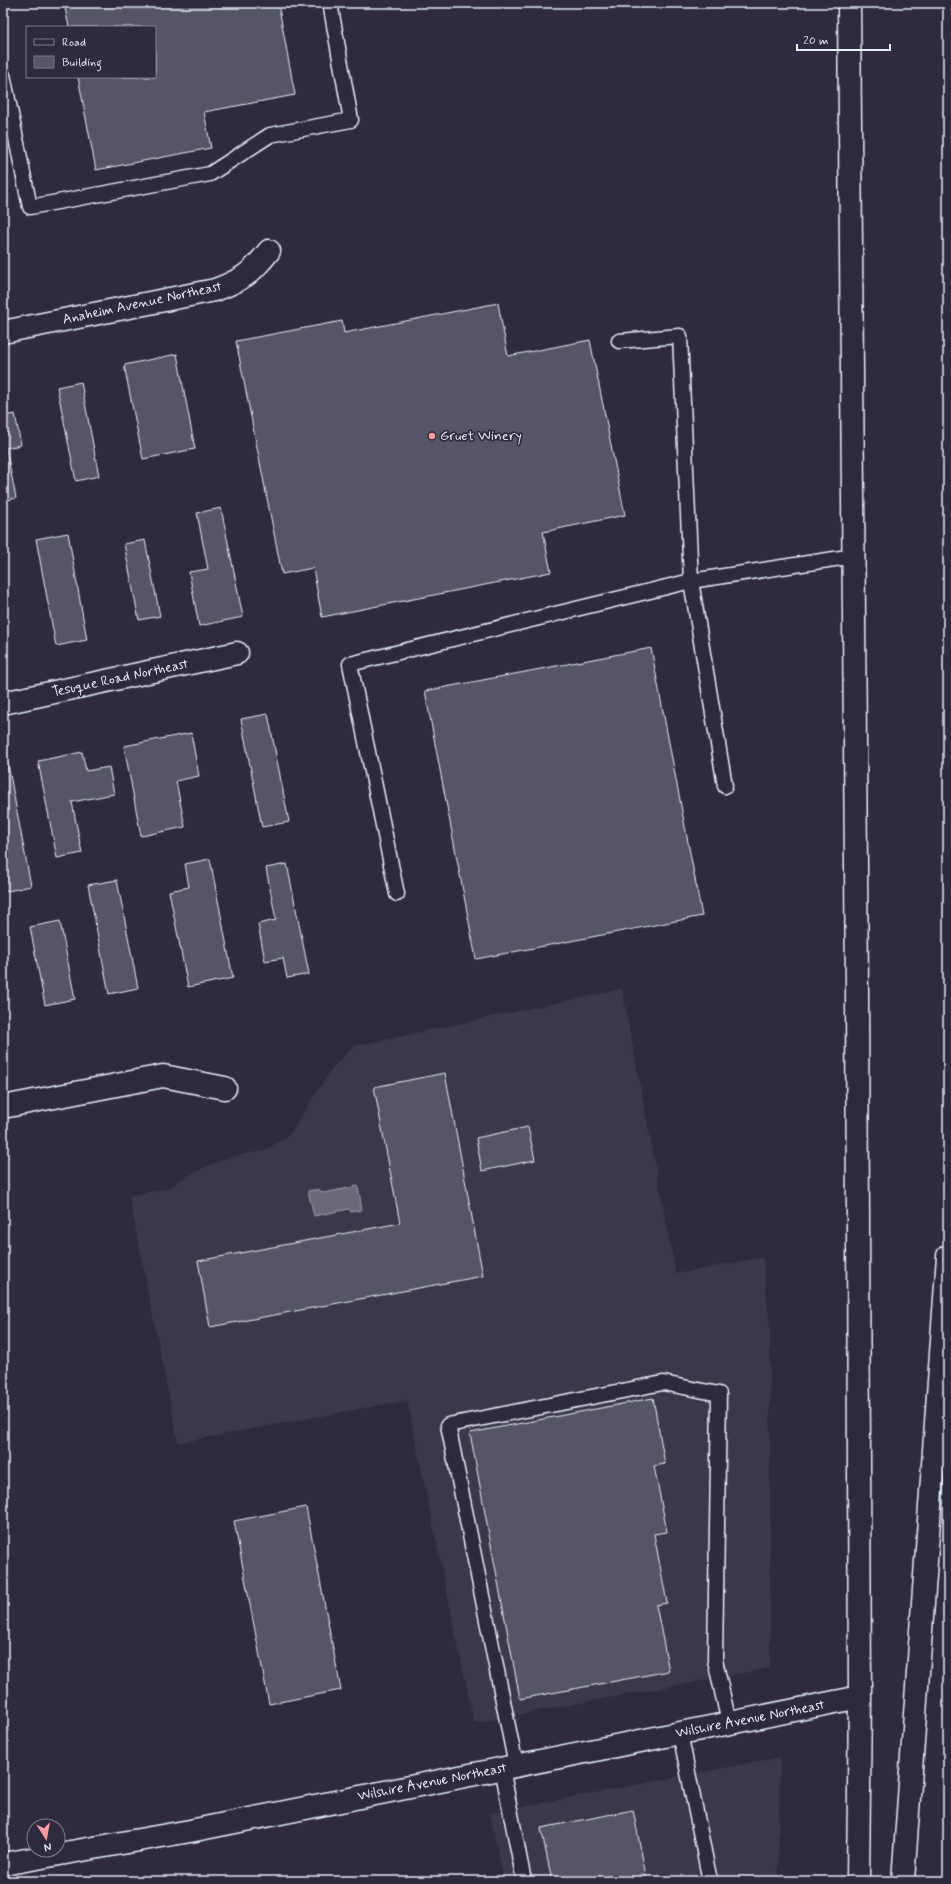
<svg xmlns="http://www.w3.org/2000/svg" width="951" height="1884" viewBox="0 0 951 1884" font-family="Mynerve,sans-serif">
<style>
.built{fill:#3b3749}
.water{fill:#696978;stroke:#9c9fab}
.building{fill:#575565;stroke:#e8f1f8}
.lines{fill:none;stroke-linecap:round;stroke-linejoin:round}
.lane-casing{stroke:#e8f1f8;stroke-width:17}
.street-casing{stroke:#e8f1f8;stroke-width:25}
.secondary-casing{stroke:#e8f1f8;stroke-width:25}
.highway-casing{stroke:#e8f1f8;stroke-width:25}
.lane{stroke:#2f2a3d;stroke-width:14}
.street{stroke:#2f2a3d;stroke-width:22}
.secondary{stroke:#2f2a3d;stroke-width:22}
.highway{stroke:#2f2a3d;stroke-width:22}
.poi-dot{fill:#ff9aa2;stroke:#2f2a3d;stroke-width:1.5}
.labels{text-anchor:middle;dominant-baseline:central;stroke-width:3.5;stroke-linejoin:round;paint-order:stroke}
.street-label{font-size:14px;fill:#e8f1f8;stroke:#2f2a3d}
.poi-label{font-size:14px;fill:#e8f1f8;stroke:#2f2a3d;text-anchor:start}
</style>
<rect width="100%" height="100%" fill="#2f2a3d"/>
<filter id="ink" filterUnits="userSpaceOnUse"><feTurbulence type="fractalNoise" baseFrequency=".025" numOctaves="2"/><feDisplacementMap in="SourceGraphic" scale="8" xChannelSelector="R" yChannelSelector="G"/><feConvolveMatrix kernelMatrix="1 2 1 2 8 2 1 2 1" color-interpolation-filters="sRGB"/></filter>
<g filter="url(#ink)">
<path class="built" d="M622,989L676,1274L763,1257L770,1330V1668L474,1723L407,1400L178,1443L129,1196L169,1188L182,1179L207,1166L228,1158L266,1150L290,1134L332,1068L354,1046Z
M780,1757L778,1881H504L490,1813Z"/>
<path class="water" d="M358,1186L362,1210L351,1212L349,1209L314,1216L308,1191L319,1189L323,1193Z"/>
<path class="building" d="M64,3H278L295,95L204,112L211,148L96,170L78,77H155V27H69Z
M498,303L508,356L590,340L625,515L543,532L551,572L322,617L313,568L282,574L236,341L342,321L344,333Z
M177,354L195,449L143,459L124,365Z
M81,382L99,476L76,481L57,387Z
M15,414L21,445L6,448L16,498L3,501V416Z
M221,508L243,617L199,626L189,572L208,569L197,513Z
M68,533L87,640L56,646L36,539Z
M145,540L160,616L139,620L124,544Z
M651,648L702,916L476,959L425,691Z
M268,714L289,822L262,827L241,719Z
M191,733L199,776L176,781L185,827L141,836L124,746Z
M82,752L86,771L109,767L114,794L72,802L82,853L57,858L38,761Z
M7,759L31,886L3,892V760Z
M210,859L233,978L188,987L169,891L189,887L185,864Z
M287,864L309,974L287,978L283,958L265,961L258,924L276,920L266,868Z
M117,880L138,988L109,994L88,885Z
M60,921L75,999L45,1005L30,927Z
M445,1073L483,1276L210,1327L198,1261L400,1223L374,1087Z
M528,1127L535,1160L482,1171L476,1138Z
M653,1398L665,1464L654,1466L667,1532L654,1534L667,1603L656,1605L669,1671L520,1699L470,1433Z
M306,1507L341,1690L269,1704L234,1521Z
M633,1810L647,1881H552L541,1828Z"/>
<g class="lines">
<g class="lane-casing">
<path id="lane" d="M3,75L30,207L210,174L270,135L351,120L330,3
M619,341L680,336L691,581L725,786
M397,894L350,664L691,581L854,556
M680,1733L710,1881
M516,1766L448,1425L663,1383L719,1394L715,1660L729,1723
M502,1768L524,1881"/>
</g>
<g class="street-casing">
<path id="street" d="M3,332L215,290C242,280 251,274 269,251
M3,703L237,653
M3,1107L163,1076L225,1088"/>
</g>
<g class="secondary-casing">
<path id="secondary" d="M849,3L857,989L860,1697L858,1881
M3,1864L190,1831L860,1697"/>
</g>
<g class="highway-casing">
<path id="highway" d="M903,1881L948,1256"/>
</g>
<use href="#lane" class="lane"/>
<use href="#street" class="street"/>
<use href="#secondary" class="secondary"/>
<use href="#highway" class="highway"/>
</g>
</g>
<circle class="poi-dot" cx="432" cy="436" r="4"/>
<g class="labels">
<g class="street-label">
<text transform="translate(142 303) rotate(-12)">Anaheim Avenue Northeast</text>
<text transform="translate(120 678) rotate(-12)">Tesuque Road Northeast</text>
<text transform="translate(750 1719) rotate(-11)">Wilshire Avenue Northeast</text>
<text transform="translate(432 1782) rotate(-11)">Wilshire Avenue Northeast</text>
</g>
<g class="poi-label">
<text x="440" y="436">Gruet Winery</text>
</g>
</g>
<rect width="951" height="1884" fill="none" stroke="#2f2a3d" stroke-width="16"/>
<rect x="8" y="8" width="935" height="1868" fill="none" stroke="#e8f1f8" stroke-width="1.5" filter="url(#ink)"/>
<rect x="26" y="26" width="130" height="52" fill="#2f2a3d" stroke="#797a88"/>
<rect x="34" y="39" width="20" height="6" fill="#2f2a3d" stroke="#797a88"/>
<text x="62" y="46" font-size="12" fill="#e8f1f8">Road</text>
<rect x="34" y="56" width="20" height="12" fill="#575565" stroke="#797a88"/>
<text x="62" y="66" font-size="12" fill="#e8f1f8">Building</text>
<g transform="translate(46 1838) rotate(169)"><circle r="19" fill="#2f2a3d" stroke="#797a88"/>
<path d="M0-3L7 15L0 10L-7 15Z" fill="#ff9aa2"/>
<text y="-6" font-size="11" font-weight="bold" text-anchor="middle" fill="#e8f1f8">N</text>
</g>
<path d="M797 44v6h93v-6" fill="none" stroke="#e8f1f8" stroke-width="2"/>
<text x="803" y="44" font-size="12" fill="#e8f1f8" stroke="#2f2a3d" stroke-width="3" paint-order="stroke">20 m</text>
</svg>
